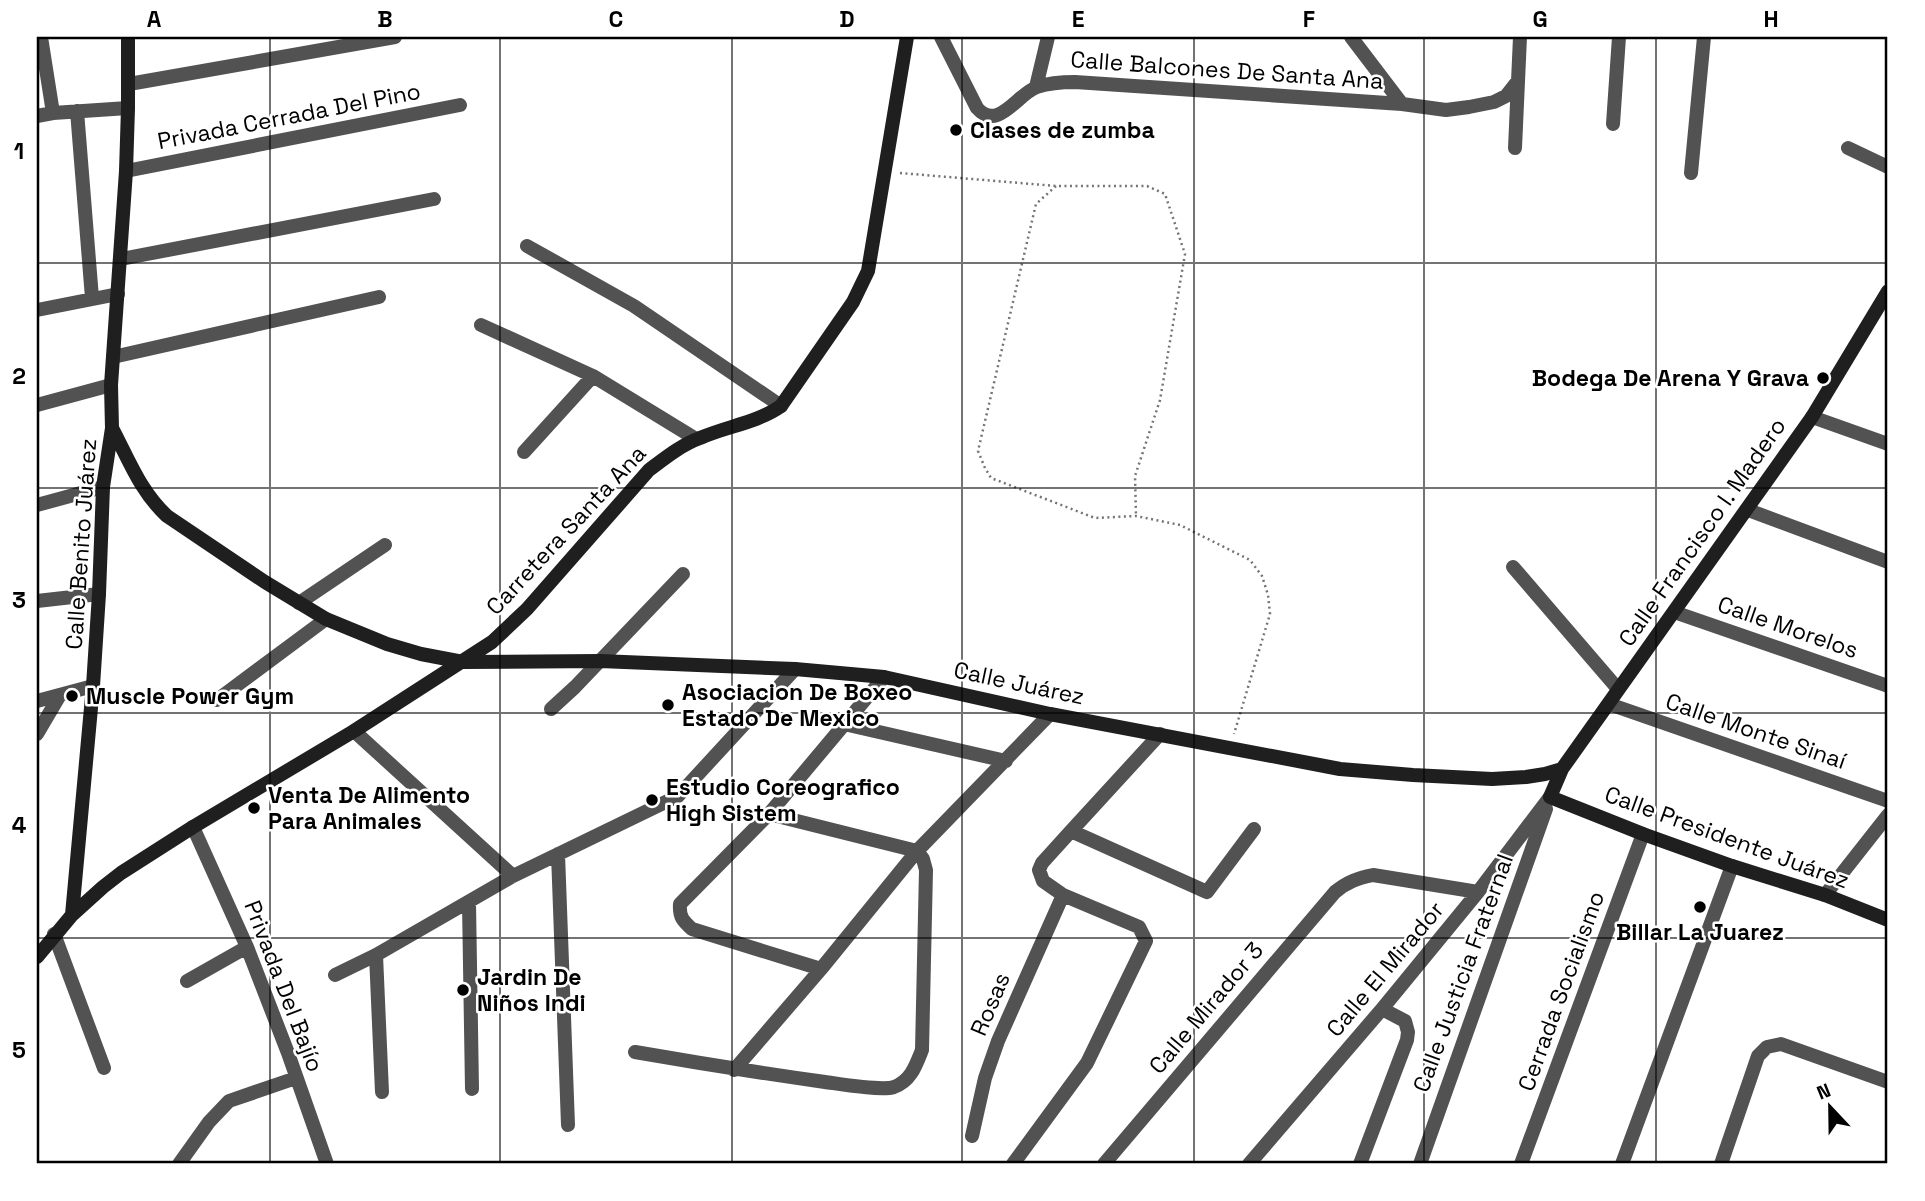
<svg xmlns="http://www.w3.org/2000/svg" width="1925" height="1201" viewBox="0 0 1925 1201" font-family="'Space Grotesk',sans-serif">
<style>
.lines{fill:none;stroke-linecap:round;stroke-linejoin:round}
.path{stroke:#747474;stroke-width:2.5;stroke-dasharray:2 3.5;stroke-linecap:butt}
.street{stroke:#525252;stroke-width:14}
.secondary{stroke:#1f1f1f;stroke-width:14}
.grid{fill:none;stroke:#000;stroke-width:2;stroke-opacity:0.55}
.poi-dot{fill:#000;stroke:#fff;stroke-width:2.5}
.labels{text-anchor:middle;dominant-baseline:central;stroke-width:5;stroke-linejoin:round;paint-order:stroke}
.street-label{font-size:23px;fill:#000;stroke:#fff}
.poi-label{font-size:23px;font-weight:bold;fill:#000;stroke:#fff;text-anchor:start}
.neatline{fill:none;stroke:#000;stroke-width:2.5}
.grid-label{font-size:23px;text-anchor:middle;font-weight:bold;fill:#000}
</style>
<rect width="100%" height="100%" fill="#fff"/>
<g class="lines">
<path class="path" d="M900,173L1056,186H1147L1165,194L1185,254L1160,400L1135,476L1136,516
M1056,186L1036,204L978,451L985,468L991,478L1095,518L1136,516L1180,525L1250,560L1262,576L1268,595L1270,614L1234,734"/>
<path class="street" d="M41,37L53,113
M941,37L977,108C998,132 1017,94 1037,87C1049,83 1062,82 1075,82L1402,104L1446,110L1469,107L1494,102L1506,96L1517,82
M1351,37L1402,104
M129,84L395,37
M1036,87L1048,37
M77,111L92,298
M37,116L53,113L128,108
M1613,124L1619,37
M1515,148L1520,37
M1848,148L1888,167
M126,171L460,105
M1691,173L1704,37
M527,246L634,306L781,406
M121,259L434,199
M37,310L118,294
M481,325L593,376L696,439
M113,357L379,297
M37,405L111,385
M1812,417L1888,444
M524,452L593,376
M37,505L103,487
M1748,510L1888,562
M1513,567L1618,689
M37,601L99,594
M299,603L385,545
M1674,612L1888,686
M217,700L326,619
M37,701L93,686
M1609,704L1888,801
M551,709L575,687L683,574
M844,724L1006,761
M354,731L513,876
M37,734L60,695
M193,827L247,947L288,1053L327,1164
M1071,831L1207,892L1254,829
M558,854L568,1125
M1825,895L1888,815
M469,903L472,1089
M54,934L104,1068
M376,955L382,1092
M821,969L692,929C683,921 679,917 680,904L769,814L884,677
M335,975L376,955L513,876L678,796L795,669
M187,981L247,947
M635,1052C698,1063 761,1073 825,1082C840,1084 881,1091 894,1087C911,1081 916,1065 922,1050L926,870L923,859L917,851L769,814
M734,1070L821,969L917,851L1050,714
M972,1136L985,1078L998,1041L1063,895
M179,1164L209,1122L229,1101L296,1078
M1013,1164L1087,1063L1146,941L1139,927L1063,895L1043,881L1039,870L1042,863L1071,831L1160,734
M1104,1164L1335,892C1347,882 1358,878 1373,875L1478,892
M1249,1164L1382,1009L1478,892L1550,797
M1360,1164L1407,1040L1408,1032L1405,1021L1382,1009
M1420,1164L1546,809
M1521,1164L1643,834
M1622,1164L1732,866
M1721,1164L1758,1056L1767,1047L1781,1044L1888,1082"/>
<path class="secondary" d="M1888,291L1812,417L1562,769L1550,797L1643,834L1732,866L1825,895L1888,920
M112,428C129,460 140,491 167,516L265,582L326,619L387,644L421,654L463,662L600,661L795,669L884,677L1050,714L1340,769L1413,775L1492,779L1526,777L1545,774L1562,769
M72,915L93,686L99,594L103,487L112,428L111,385L126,171L128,108V37
M37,957L72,915L103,887L121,873L193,827L354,731L492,642L527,609L649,470C665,458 681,445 700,438C727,426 757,423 781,406L853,302L868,271L907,37"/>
</g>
<path class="grid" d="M270,37V1164M500,37V1164M732,37V1164M962,37V1164M1194,37V1164M1424,37V1164M1656,37V1164M37,263H1888M37,488H1888M37,713H1888M37,938H1888"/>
<g class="poi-dot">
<circle cx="956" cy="130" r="7"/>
<circle cx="1823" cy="378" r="7"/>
<circle cx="72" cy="696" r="7"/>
<circle cx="668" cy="705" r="7"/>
<circle cx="652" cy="800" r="7"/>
<circle cx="254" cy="808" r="7"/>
<circle cx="1700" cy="907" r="7"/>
<circle cx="463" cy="990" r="7"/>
</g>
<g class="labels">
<g class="street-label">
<text transform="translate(1227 70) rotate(4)">Calle Balcones De Santa Ana</text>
<text transform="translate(289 116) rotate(-11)">Privada Cerrada Del Pino</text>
<text transform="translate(566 530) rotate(-47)">Carretera Santa Ana</text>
<text transform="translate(1702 532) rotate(-55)">Calle Francisco I. Madero</text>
<text transform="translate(81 544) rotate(-86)">Calle Benito Juárez</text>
<text transform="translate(1788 627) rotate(19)">Calle Morelos</text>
<text transform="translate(1019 683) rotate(12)">Calle Juárez</text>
<text transform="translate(1756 731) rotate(19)">Calle Monte Sinaí</text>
<text transform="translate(1727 837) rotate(20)">Calle Presidente Juárez</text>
<text transform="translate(1385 969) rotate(-50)">Calle El Mirador</text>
<text transform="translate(1463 973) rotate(-70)">Calle Justicia Fraternal</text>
<text transform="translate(284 986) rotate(69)">Privada Del Bajío</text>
<text transform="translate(1561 991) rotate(-70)">Cerrada Socialismo</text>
<text transform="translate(990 1004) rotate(-67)">Rosas</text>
<text transform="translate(1206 1008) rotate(-50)">Calle Mirador 3</text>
</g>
<g class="poi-label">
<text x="970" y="130">Clases de zumba</text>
<text x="1809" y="378" text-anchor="end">Bodega De Arena Y Grava</text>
<text x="682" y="692">Asociacion De Boxeo<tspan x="682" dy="26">Estado De Mexico</tspan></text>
<text x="86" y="696">Muscle Power Gym</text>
<text x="666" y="787">Estudio Coreografico<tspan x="666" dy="26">High Sistem</tspan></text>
<text x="268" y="795">Venta De Alimento<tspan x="268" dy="26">Para Animales</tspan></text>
<text x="1700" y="932" text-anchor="middle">Billar La Juarez</text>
<text x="477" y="977">Jardin De<tspan x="477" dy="26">Niños Indi</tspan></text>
</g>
</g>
<rect width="1925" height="1201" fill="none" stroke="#ffffff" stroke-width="77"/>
<g transform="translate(1830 1107) rotate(338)" stroke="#ffffff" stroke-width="5" paint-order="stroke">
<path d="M0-5L12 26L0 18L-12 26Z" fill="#000000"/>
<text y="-10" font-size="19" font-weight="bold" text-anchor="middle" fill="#000000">N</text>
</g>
<rect x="38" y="38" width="1848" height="1124" class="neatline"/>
<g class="grid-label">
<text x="154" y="27">A</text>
<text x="385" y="27">B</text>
<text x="616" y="27">C</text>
<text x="847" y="27">D</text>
<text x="1078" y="27">E</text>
<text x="1309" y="27">F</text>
<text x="1540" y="27">G</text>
<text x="1771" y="27">H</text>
<text x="19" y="159">1</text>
<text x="19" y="384">2</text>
<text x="19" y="608">3</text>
<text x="19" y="833">4</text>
<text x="19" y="1058">5</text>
</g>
</svg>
